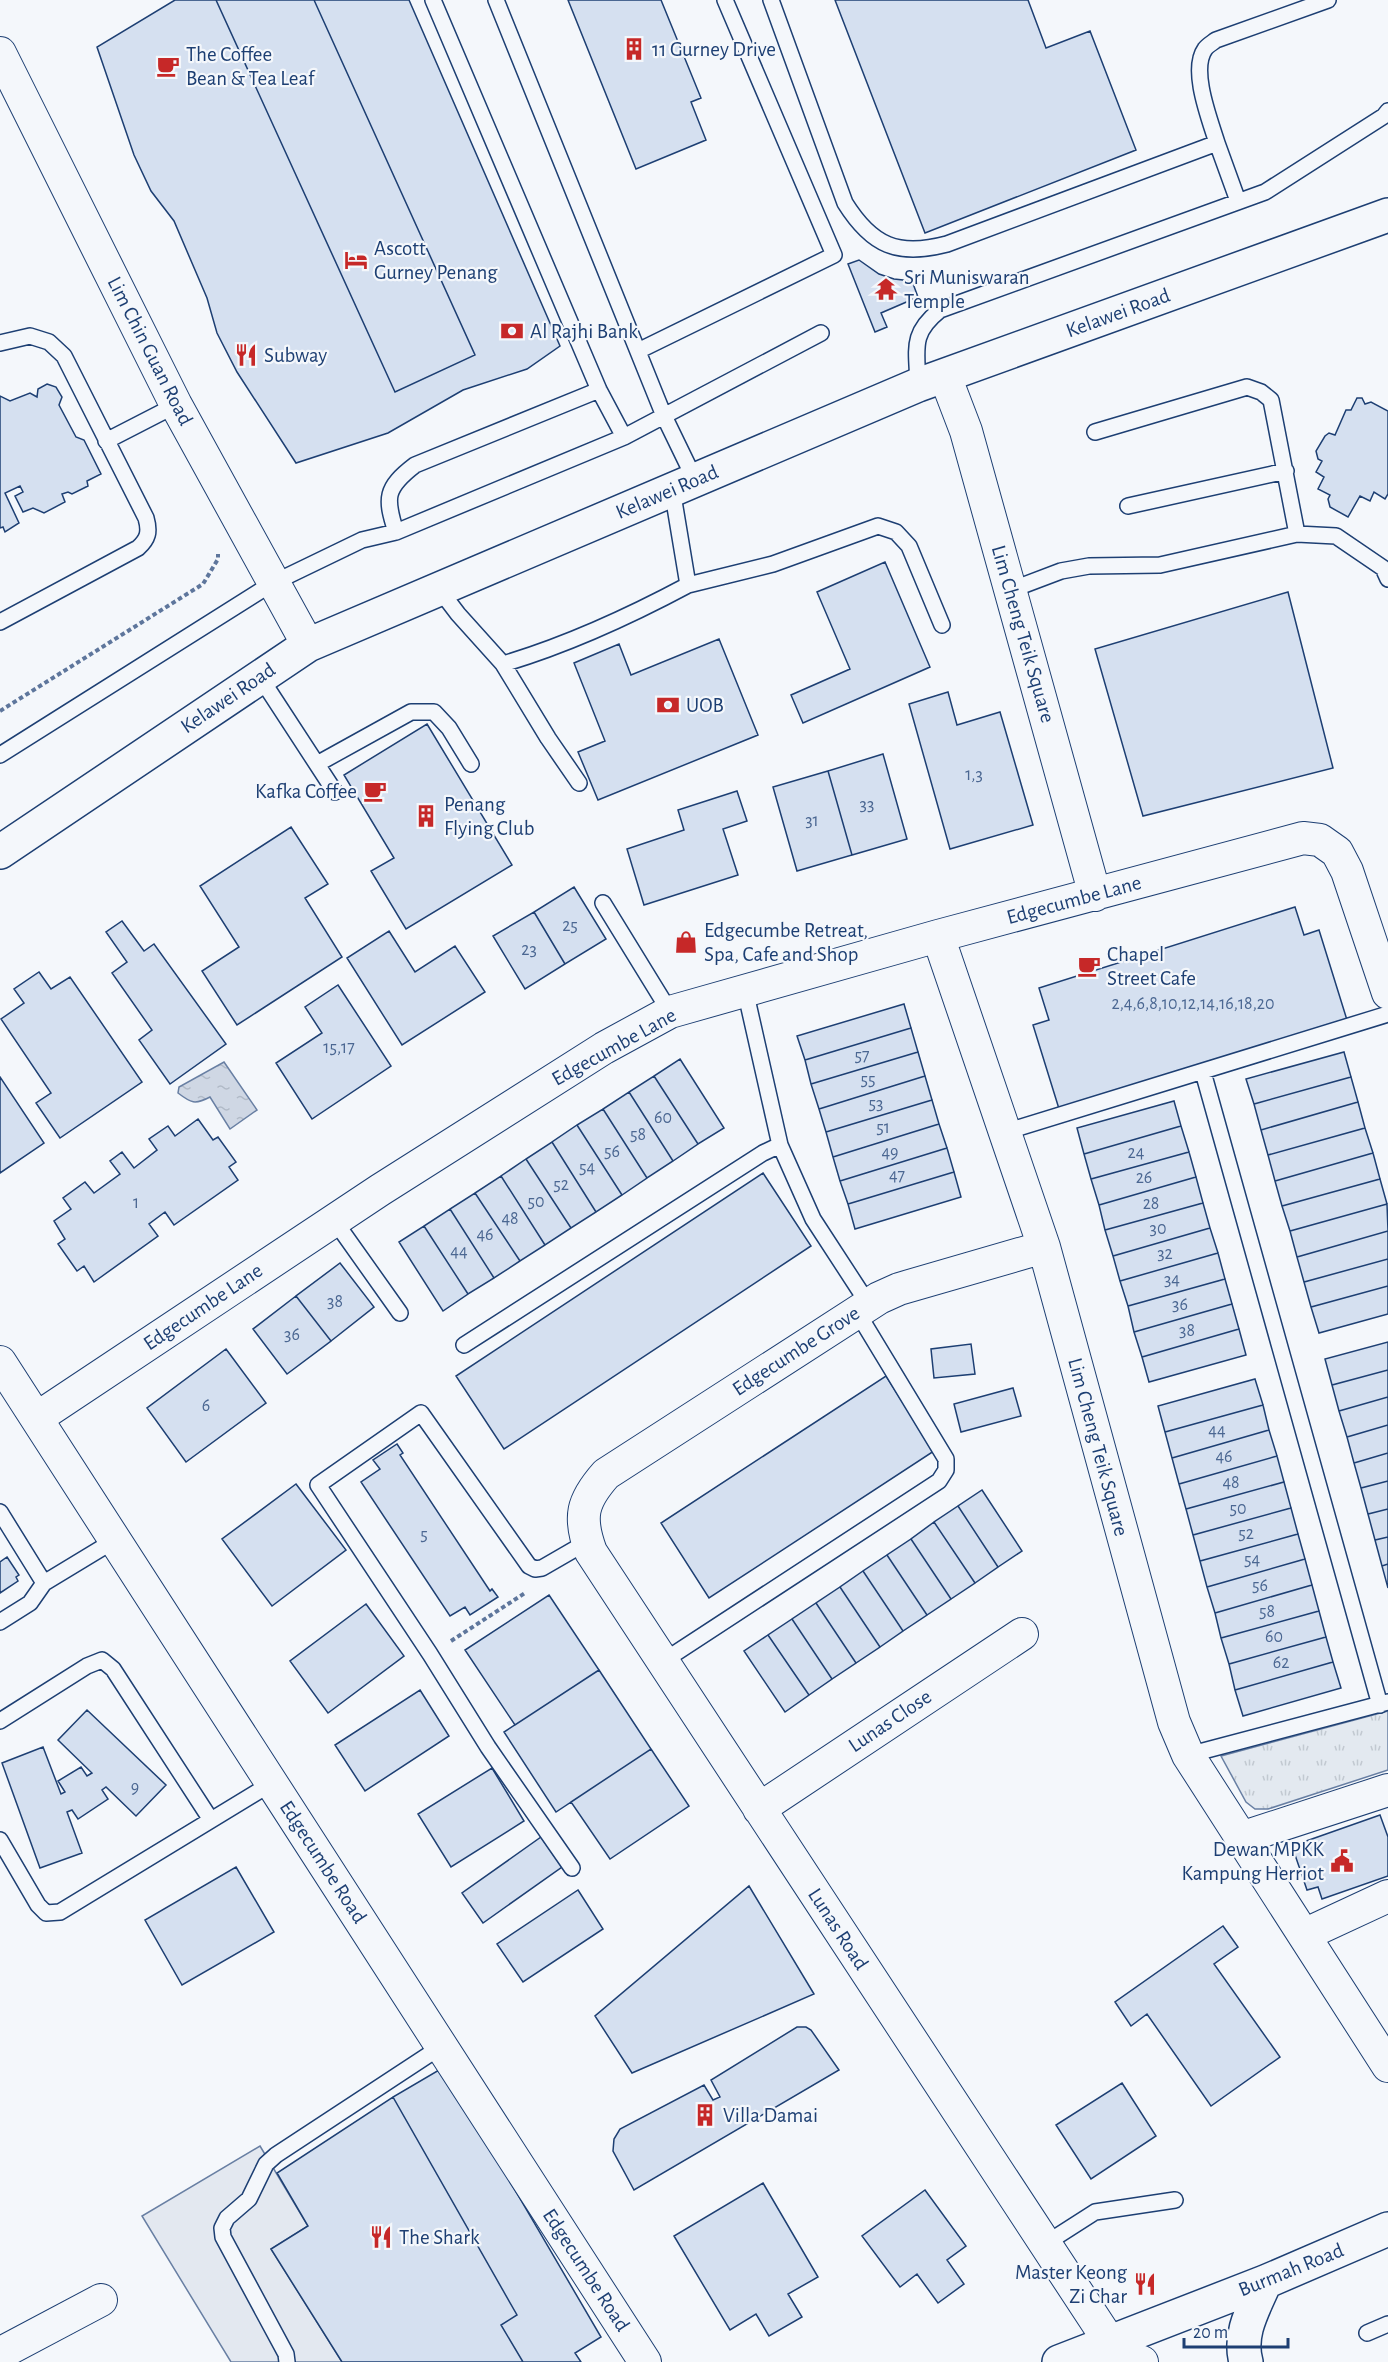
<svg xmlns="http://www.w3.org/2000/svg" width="1388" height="2362" viewBox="0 0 1388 2362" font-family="'Alegreya Sans',sans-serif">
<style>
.grass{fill:url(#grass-tufts);stroke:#687fa3;stroke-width:1.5}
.parking{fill:#e3e8f0;stroke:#687fa3;stroke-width:1.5}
.water{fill:url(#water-ripples);stroke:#687fa3;stroke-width:1.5}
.building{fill:#d5e0f0;stroke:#1d3f73;stroke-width:1.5}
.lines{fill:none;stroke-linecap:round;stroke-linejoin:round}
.service-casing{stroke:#1d3f73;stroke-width:18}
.minor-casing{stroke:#1d3f73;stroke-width:34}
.secondary-casing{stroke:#1d3f73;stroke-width:36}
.path{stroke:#5e769c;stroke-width:4;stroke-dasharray:4.5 3;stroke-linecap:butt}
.service{stroke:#f4f7fb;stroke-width:15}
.minor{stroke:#f4f7fb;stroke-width:32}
.secondary{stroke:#f4f7fb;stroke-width:33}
.labels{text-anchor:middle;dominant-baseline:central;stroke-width:4.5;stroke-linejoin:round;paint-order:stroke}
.number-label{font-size:18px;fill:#4b6792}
.poi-label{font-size:21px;fill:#1d3f73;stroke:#f4f7fb;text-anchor:start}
.street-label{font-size:21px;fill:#1d3f73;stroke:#f4f7fb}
</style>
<defs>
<pattern id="grass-tufts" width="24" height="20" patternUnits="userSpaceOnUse" patternTransform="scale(1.5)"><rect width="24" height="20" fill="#e3e9f0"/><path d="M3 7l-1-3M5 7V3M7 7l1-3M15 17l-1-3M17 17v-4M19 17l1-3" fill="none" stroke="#c2c9d1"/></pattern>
<pattern id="water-ripples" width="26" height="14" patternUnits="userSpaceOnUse" patternTransform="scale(1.5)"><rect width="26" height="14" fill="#cfd7e4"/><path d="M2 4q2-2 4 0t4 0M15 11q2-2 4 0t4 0" fill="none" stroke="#b1bac7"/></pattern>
</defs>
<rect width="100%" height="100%" fill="#f4f7fb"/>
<path class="grass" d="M1388,1711V1770L1268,1809H1255L1246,1802L1221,1756Z"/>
<path class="parking" d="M260,2146L308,2226L271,2249L342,2362H231L142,2216Z"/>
<path class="water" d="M224,1062L257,1110L230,1129L210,1097C195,1105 191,1103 178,1093L179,1087Z"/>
<path class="building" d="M175,0H409L560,346L527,369L463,390L388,433L296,463L237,372L217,333L207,298L174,221L151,191L134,155L97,47Z
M216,0H314L475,355L395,392Z
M568,0H661L701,98L691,102L706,140L636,169Z
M835,0H1028L1046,48L1090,31L1136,150L925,233Z
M859,260L879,274L894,279L912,281L918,297L881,313L887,327L875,332L848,264Z
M47,384L56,387L62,397L59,405L76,437L84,440L101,474L87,481L88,486L72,494L68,492L62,494L65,502L44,513L33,508L23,512L15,496L23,492L20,486L5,493L19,523L5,532L3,527L0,528V396L10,401L30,393L37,397L38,389Z
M1357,398H1362L1365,404L1371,402L1388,411V494L1385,499L1374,492L1370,501L1360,496L1348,517L1330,507L1328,499L1330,495L1318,489L1324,477L1316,472L1322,461L1318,459L1316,451L1325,436L1329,433L1335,435L1346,410H1351Z
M885,562L930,667L803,723L791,695L850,669L817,592Z
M1288,592L1333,768L1143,816L1095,649Z
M719,639L758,735L598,800L578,752L605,741L574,663L619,644L631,675Z
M948,692L957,725L1000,712L1033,825L950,849L909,704Z
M427,724L512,865L406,929L371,871L394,858L344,775Z
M883,754L907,839L852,855L828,771Z
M828,771L852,855L797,871L773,787Z
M737,791L747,821L723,829L738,875L644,905L627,849L684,830L678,810Z
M291,827L328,884L305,898L342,957L237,1025L202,971L239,947L200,886Z
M574,887L606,939L565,964L534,912Z
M1295,907L1304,935L1319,930L1347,1020L1060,1112L1033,1025L1049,1020L1039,988Z
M534,912L565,964L525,989L493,936Z
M122,921L144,951L154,944L226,1044L170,1084L139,1040L152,1030L112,973L127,962L106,932Z
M389,931L415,972L455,946L485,992L402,1045L347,958Z
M39,972L51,989L70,977L142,1082L60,1138L36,1103L51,1093L1,1019L24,1003L14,989Z
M338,985L391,1066L312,1119L276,1063L322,1033L305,1007Z
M904,1004L911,1028L805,1060L797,1036Z
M911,1028L918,1052L811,1084L805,1060Z
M918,1052L925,1076L819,1109L811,1084Z
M1344,1052L1351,1077L1254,1104L1246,1079Z
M680,1059L724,1128L698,1144L654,1076Z
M654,1076L698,1144L673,1161L629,1092Z
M925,1076L932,1100L826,1132L819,1109Z
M0,1077L44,1143L0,1173Z
M1351,1077L1358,1102L1261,1130L1254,1104Z
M629,1092L673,1161L647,1178L603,1109Z
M932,1100L939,1124L833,1157L826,1132Z
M1174,1101L1181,1126L1084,1154L1077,1128Z
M1358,1102L1365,1128L1268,1155L1261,1130Z
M603,1109L647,1178L622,1195L577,1125Z
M198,1119L213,1140L218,1137L236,1162L229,1167L238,1180L174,1225L165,1212L149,1224L158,1236L94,1282L84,1266L77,1271L58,1244L65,1239L54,1221L71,1209L63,1198L85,1182L94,1193L120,1174L110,1161L122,1152L134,1168L157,1150L149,1139L168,1126L175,1136Z
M939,1124L947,1148L840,1181L833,1157Z
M577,1125L622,1195L596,1212L552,1142Z
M1181,1126L1189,1152L1091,1179L1084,1154Z
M1365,1128L1373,1153L1275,1181L1268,1155Z
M552,1142L596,1212L571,1228L526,1159Z
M947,1148L954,1172L848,1204L840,1181Z
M1189,1152L1196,1177L1099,1205L1091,1179Z
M1373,1153L1380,1179L1282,1206L1275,1181Z
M526,1159L571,1228L545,1245L501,1176Z
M954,1172L961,1197L855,1229L848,1204Z
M763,1173L811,1246L504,1449L456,1376Z
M501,1176L545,1245L520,1261L475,1193Z
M1196,1177L1203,1203L1105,1230L1099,1205Z
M1380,1179L1387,1204L1290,1231L1282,1206Z
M475,1193L520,1261L494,1278L450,1209Z
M1203,1203L1210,1228L1113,1256L1105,1230Z
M1387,1204L1388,1231L1297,1257L1290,1231Z
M450,1209L494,1278L468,1294L424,1226Z
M424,1226L468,1294L443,1311L399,1242Z
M1210,1228L1218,1253L1120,1281L1113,1256Z
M1388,1231V1259L1304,1282L1297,1257Z
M1218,1253L1225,1279L1128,1306L1120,1281Z
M1388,1259V1286L1311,1307L1304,1282Z
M340,1263L374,1307L331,1341L296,1296Z
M1225,1279L1232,1304L1134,1332L1128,1306Z
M1388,1286V1314L1319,1333L1311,1307Z
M296,1296L331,1341L287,1374L253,1329Z
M1232,1304L1239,1329L1142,1357L1134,1332Z
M1239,1329L1246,1355L1149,1382L1142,1357Z
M1388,1342V1370L1332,1385L1325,1359Z
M971,1344L975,1374L934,1378L931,1349Z
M226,1349L266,1403L186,1462L147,1408Z
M1388,1370V1397L1339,1411L1332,1385Z
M886,1376L934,1451L709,1598L661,1523Z
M1255,1379L1263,1405L1165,1432L1158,1406Z
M1013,1388L1021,1416L961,1432L954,1404Z
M1388,1397V1425L1347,1437L1339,1411Z
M1263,1405L1269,1430L1172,1458L1165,1432Z
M1388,1425V1453L1354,1463L1347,1437Z
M1269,1430L1277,1456L1179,1484L1172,1458Z
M397,1444L403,1453L400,1455L490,1591L492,1589L498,1597L470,1615L465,1607L450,1616L361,1482L380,1469L373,1460Z
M1388,1453V1481L1361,1488L1354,1463Z
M1277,1456L1284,1482L1186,1509L1179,1484Z
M1388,1481V1509L1368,1514L1361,1488Z
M1284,1482L1291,1508L1193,1535L1186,1509Z
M296,1484L346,1550L272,1606L222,1539Z
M982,1490L1022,1551L998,1567L958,1506Z
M958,1506L998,1567L975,1583L934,1522Z
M1291,1508L1298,1534L1200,1561L1193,1535Z
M1388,1509V1537L1375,1540L1368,1514Z
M934,1522L975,1583L951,1599L911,1539Z
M1298,1534L1305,1559L1207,1587L1200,1561Z
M1388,1537V1564L1382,1566L1375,1540Z
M911,1539L951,1599L927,1615L887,1555Z
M887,1555L927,1615L903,1631L863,1571Z
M7,1557L19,1575L16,1577L18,1581L0,1593V1562Z
M1305,1559L1312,1585L1215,1613L1207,1587Z
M1388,1564V1588L1382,1566Z
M863,1571L903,1631L880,1647L840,1587Z
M1312,1585L1319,1611L1221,1638L1215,1613Z
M840,1587L880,1647L856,1663L816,1603Z
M549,1595L599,1670L515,1725L465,1650Z
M816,1603L856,1663L832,1679L792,1619Z
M366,1604L404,1656L328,1713L290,1661Z
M1319,1611L1326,1637L1229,1664L1221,1638Z
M792,1619L832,1679L809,1695L768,1635Z
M768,1635L809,1695L785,1712L744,1651Z
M1326,1637L1333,1662L1235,1690L1229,1664Z
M1333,1662L1341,1688L1243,1716L1235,1690Z
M599,1670L651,1749L556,1812L504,1732Z
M420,1690L449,1736L365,1791L335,1745Z
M87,1710L166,1785L136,1816L106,1787L102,1790L108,1799L78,1819L72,1810L67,1812L82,1853L40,1868L2,1763L43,1747L61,1794L65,1792L58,1781L81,1767L87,1776L92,1773L58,1740Z
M651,1749L689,1806L610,1859L571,1802Z
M492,1768L524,1821L451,1867L418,1814Z
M1380,1815L1388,1837V1876L1322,1899L1318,1887L1307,1890L1292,1846Z
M541,1837L562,1867L483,1923L462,1893Z
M236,1867L274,1932L182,1985L145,1920Z
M749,1886L814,1994L632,2073L595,2016Z
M578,1890L603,1929L523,1982L497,1944Z
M1223,1926L1238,1947L1214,1964L1280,2057L1211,2106L1147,2014L1131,2026L1115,2002Z
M797,2027H806L811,2030L839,2070L634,2190L613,2151L614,2139L620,2129L704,2085L713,2100L720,2097L711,2080Z
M439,2070L498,2161L601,2337L575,2353L581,2362H523L501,2325L517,2315L393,2097Z
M1122,2083L1156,2136L1091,2179L1056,2125Z
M393,2097L517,2315L501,2325L523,2362H342L271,2249L308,2226L277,2173Z
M763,2183L818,2277L788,2294L802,2317L769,2336L756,2314L730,2330L674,2236Z
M925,2190L966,2246L947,2260L964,2284L938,2303L917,2274L900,2287L862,2236Z"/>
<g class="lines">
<g class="service-casing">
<path id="service" d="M433,0L599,390L624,437
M496,0L664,416L695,480
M771,0L845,203C872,246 898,257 947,244L1217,143C1210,120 1190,70 1205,49C1207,46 1212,43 1216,40L1328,0
M1217,143L1238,201
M0,343L30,336L49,342L64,356L146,518C150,532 148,539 138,548L0,622
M638,351L834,255L725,0
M918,385C917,349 910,334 940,310L1265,192L1384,116L1388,111
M1095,432L1247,387L1261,392L1271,400L1297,534
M106,441L176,405
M1128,506L1286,471
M396,532C385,498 385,488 415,465L599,390
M688,585L773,564L878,526L896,532L909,546L942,625
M439,589L458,614L503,664L548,738L579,783
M1011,590L1061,571L1089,566L1160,565L1297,534L1336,536L1383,568L1388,579
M503,664C567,645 630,616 688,585L672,489
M260,677L335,792
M0,755L273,583L362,540L396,532L624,437L821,333
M317,764L411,712H434L449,728L471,764
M603,903L670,1012
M745,990L780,1145L813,1219L869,1305
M1203,1072L1380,1705
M1005,1132L1388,1014
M334,1220L400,1313
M464,1345L763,1153L780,1145
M0,1512L44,1583L30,1603L0,1622
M44,1583L115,1540
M662,1662L939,1481L946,1470V1459L857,1312
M0,1721L87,1666L102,1660L113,1669L211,1820
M1188,1755L1388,1702
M0,1840L38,1905L46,1913L60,1912L272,1783
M572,1868L488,1747L430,1654L318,1485L421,1413L529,1566L535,1569L542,1568L587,1542
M1045,2244L1095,2212L1175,2200
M1367,2333L1388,2324
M287,2362L286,2354L223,2237L222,2228L227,2218L249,2199L266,2164L276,2155L442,2046"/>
</g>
<g class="minor-casing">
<path id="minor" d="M0,53L176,405L308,645
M945,376L966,431L1095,895
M938,936L1044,1247L1174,1722L1188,1755L1388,2066
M1044,1247L899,1289L879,1298L606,1474C582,1501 578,1517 591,1552L1109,2341
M0,1362L645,2362
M37,1418L380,1190L604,1048L670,1012L938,936L1303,838L1320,840L1337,852L1347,871L1388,993
M759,1809L1022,1634
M1241,1838L1388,1790
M1304,1935L1388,1896
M1098,2345L1142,2362
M3,2352L101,2300"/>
</g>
<g class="secondary-casing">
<path id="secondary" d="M0,852L308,645L918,385L1388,215
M1059,2362L1265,2282L1388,2229
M1246,2362C1238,2333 1254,2308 1265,2282"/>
</g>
<path class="path" d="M0,711L203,584L218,559V554
M451,1641L525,1593"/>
<use href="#service" class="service"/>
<use href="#minor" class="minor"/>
<use href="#secondary" class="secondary"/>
</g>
<defs>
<g id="building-bare" transform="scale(1.8)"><path d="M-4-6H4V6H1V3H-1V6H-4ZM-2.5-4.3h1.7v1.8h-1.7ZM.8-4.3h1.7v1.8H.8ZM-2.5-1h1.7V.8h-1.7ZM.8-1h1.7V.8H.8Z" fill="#c62828" stroke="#f4f7fb" stroke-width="2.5" paint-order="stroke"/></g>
<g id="cafe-bare" transform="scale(1.8)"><path d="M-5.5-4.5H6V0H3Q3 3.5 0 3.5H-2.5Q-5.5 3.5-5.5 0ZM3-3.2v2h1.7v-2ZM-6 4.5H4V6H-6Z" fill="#c62828" stroke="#f4f7fb" stroke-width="2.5" paint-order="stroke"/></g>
<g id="hotel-bare" transform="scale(1.8)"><path d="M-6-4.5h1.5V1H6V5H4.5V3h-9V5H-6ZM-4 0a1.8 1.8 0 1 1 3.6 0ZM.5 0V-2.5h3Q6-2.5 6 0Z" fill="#c62828" stroke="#f4f7fb" stroke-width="2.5" paint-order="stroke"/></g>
<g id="temple-bare" transform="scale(1.8)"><path d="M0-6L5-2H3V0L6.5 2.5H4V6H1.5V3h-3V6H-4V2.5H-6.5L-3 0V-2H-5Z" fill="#c62828" stroke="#f4f7fb" stroke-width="2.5" paint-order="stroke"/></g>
<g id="bank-bare" transform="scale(1.8)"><path d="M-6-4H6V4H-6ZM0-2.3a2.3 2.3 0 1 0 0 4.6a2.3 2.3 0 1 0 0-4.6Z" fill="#c62828" stroke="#f4f7fb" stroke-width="2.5" paint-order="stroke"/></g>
<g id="restaurant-bare" transform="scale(1.8)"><path d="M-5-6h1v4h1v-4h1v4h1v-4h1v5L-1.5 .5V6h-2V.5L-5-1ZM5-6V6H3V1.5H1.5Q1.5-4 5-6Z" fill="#c62828" stroke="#f4f7fb" stroke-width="2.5" paint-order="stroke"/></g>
<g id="shop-bare" transform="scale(1.8)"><path d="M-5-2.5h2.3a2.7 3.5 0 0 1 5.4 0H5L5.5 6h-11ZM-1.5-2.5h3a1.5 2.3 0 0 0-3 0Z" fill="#c62828" stroke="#f4f7fb" stroke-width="2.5" paint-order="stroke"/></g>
<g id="civic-bare" transform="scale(1.8)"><path d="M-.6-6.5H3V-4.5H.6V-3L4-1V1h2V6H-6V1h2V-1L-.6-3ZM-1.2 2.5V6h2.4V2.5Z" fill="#c62828" stroke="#f4f7fb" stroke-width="2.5" paint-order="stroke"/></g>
</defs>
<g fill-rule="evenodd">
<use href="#building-bare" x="634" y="49"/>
<use href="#cafe-bare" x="168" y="66"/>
<use href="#hotel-bare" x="356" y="260"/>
<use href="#temple-bare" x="886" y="289"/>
<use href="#bank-bare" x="512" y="331"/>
<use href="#restaurant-bare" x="246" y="355"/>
<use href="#bank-bare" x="668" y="705"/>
<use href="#cafe-bare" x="375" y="791"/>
<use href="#building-bare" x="426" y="816"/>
<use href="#shop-bare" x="686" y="942"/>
<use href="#cafe-bare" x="1089" y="966"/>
<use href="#civic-bare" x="1342" y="1861"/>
<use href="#building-bare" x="705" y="2115"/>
<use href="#restaurant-bare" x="381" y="2237"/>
<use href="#restaurant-bare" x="1145" y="2284"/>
</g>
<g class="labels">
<g class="number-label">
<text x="974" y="775">1,3</text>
<text x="867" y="805">33</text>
<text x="812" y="821">31</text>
<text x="570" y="926">25</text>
<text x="529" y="950">23</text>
<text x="1193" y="1004">2,4,6,8,10,12,14,16,18,20</text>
<text x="339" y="1048">15,17</text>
<text x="862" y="1056">57</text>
<text x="868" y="1080">55</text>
<text x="876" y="1104">53</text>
<text x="663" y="1118">60</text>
<text x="883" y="1128">51</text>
<text x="638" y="1135">58</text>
<text x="612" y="1152">56</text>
<text x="890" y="1153">49</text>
<text x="1136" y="1153">24</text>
<text x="587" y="1168">54</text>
<text x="897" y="1176">47</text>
<text x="1144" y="1178">26</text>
<text x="561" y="1185">52</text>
<text x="536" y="1202">50</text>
<text x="136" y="1203">1</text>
<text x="1151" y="1204">28</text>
<text x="510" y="1219">48</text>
<text x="1158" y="1229">30</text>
<text x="485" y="1235">46</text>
<text x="459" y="1252">44</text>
<text x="1165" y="1254">32</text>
<text x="1172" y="1280">34</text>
<text x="335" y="1302">38</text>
<text x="1180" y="1305">36</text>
<text x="1187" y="1331">38</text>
<text x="292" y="1335">36</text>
<text x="206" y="1406">6</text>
<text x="1217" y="1431">44</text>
<text x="1224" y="1457">46</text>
<text x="1231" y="1483">48</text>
<text x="1238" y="1509">50</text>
<text x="1246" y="1534">52</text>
<text x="424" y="1535">5</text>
<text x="1252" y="1560">54</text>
<text x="1260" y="1586">56</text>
<text x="1267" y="1612">58</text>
<text x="1274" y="1637">60</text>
<text x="1281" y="1663">62</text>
<text x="135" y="1788">9</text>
</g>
<g class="poi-label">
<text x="652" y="49">11 Gurney Drive</text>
<text x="186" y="54">The Coffee<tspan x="186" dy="24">Bean &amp; Tea Leaf</tspan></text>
<text x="374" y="248">Ascott<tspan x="374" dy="24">Gurney Penang</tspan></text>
<text x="904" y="277">Sri Muniswaran<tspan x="904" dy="24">Temple</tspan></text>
<text x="530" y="331">Al Rajhi Bank</text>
<text x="264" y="355">Subway</text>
<text x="686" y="705">UOB</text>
<text x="357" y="791" text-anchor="end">Kafka Coffee</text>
<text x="444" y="804">Penang<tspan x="444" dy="24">Flying Club</tspan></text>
<text x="704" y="930">Edgecumbe Retreat,<tspan x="704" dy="24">Spa, Cafe and Shop</tspan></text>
<text x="1107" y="954">Chapel<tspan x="1107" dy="24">Street Cafe</tspan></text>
<text x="1324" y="1849" text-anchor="end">Dewan MPKK<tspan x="1324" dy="24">Kampung Herriot</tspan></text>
<text x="723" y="2115">Villa Damai</text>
<text x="399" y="2237">The Shark</text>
<text x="1127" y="2272" text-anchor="end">Master Keong<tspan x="1127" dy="24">Zi Char</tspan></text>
</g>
<g class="street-label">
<text transform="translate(1118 313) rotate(-20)">Kelawei Road</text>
<text transform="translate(150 351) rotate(63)">Lim Chin Guan Road</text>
<text transform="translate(667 492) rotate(-23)">Kelawei Road</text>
<text transform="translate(1023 634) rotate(74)">Lim Cheng Teik Square</text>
<text transform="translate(228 698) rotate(-34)">Kelawei Road</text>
<text transform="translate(1074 900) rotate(-15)">Edgecumbe Lane</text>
<text transform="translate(614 1047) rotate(-29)">Edgecumbe Lane</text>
<text transform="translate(203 1307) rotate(-34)">Edgecumbe Lane</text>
<text transform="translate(796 1351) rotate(-33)">Edgecumbe Grove</text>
<text transform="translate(1098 1447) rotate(75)">Lim Cheng Teik Square</text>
<text transform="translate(890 1721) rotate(-34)">Lunas Close</text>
<text transform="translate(323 1862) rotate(57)">Edgecumbe Road</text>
<text transform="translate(838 1929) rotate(57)">Lunas Road</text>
<text transform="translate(586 2270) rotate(57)">Edgecumbe Road</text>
<text transform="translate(1291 2270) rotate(-22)">Burmah Road</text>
</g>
</g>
<path d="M1184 2338v9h104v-9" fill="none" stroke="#1d3f73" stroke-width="3"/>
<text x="1193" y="2338" font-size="18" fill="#1d3f73" stroke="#f4f7fb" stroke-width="4.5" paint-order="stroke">20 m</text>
</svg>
